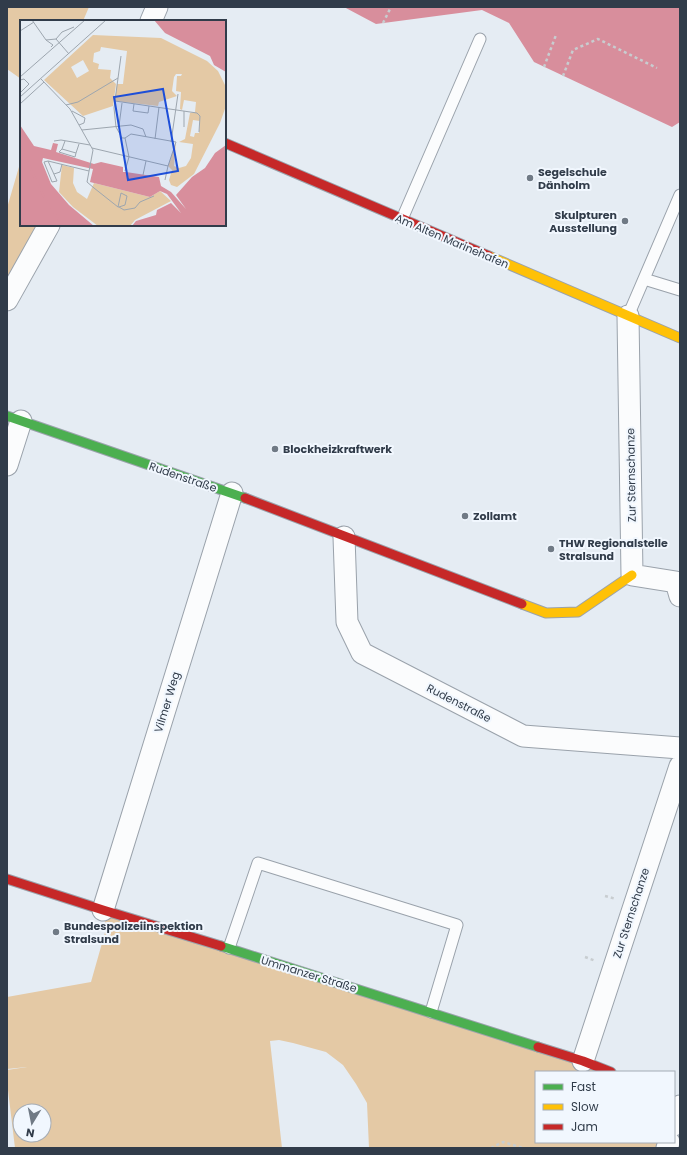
<svg xmlns="http://www.w3.org/2000/svg" width="687" height="1155" viewBox="0 0 687 1155" font-family="Poppins,sans-serif">
<style>
.green{fill:#e4c9a5;fill-rule:evenodd}
.water{fill:#d88e9c}
.lines{fill:none;stroke-linecap:round;stroke-linejoin:round}
.lane-casing{stroke:#9aa2ab;stroke-width:13}
.street-casing{stroke:#9aa2ab;stroke-width:23}
.fast-casing{stroke:#9aa2ab;stroke-width:11}
.slow-casing{stroke:#9aa2ab;stroke-width:11}
.jam-casing{stroke:#9aa2ab;stroke-width:11}
.path{stroke:#c8cdd0;stroke-width:2.5;stroke-dasharray:3 3;stroke-linecap:butt}
.lane{stroke:#fbfcfd;stroke-width:11}
.street{stroke:#fbfcfd;stroke-width:21}
.fast{stroke:#4caf50;stroke-width:9}
.slow{stroke:#ffc107;stroke-width:9}
.jam{stroke:#c62828;stroke-width:9}
.poi-dot{fill:#707a85;stroke:#f1f7fe;stroke-width:1.5}
.labels{text-anchor:middle;dominant-baseline:central;stroke-width:4;stroke-linejoin:round;paint-order:stroke}
.poi-label{font-size:11px;font-weight:bold;fill:#313c4a;stroke:#f1f7fe;text-anchor:start}
.street-label{font-size:11px;fill:#313c4a;stroke:#f1f7fe}
.inset-river{fill:none;stroke:#d88e9c;stroke-width:2}
.inset-road{fill:none;stroke:#9da6af;stroke-width:1}
.view{fill:#1d4ed8;fill-opacity:0.15;stroke:#1d4ed8;stroke-width:2}
.inset-edge{fill:none;stroke:#313c4a;stroke-width:2}
</style>
<rect width="100%" height="100%" fill="#e5ecf3"/>
<path class="green" d="M7,7H89L83,21H21V79L7,69Z
M21,160V225H49L7,300V208Z
M103,910L611,1072H536V1142H669L667,1148H369L367,1103L356,1084L343,1065L326,1052L293,1043L279,1040L270,1041L282,1148H15L7,1082V1070L27,1067L7,1069V997L91,982L106,929ZM20,1111H44V1135H20Z"/>
<path class="water" d="M344,7H680V122L672,127L534,62L509,23L482,10L376,24Z"/>
<g class="lines">
<g class="lane-casing">
<path id="lane" d="M402,219L480,39
M644,279L680,290
M628,316L680,195
M229,948L258,863L457,925L431,1012"/>
</g>
<g class="street-casing">
<path id="street" d="M151,21L157,7
M7,300L49,225
M628,316L632,575L676,582L680,596
M7,465L21,421
M344,537L347,622L362,653L523,736L680,748
M103,910L232,493
M583,1061L680,766
M674,1125L680,1106
M667,1148L669,1142"/>
</g>
<g class="fast-casing">
<path id="fast" d="M7,416L245,498
M221,946L538,1047"/>
</g>
<g class="slow-casing">
<path id="slow" d="M489,256L680,338
M522,604L546,613L578,612L632,575"/>
</g>
<g class="jam-casing">
<path id="jam" d="M225,143L489,256
M245,498L522,604
M7,879L103,910L221,946
M538,1047L583,1061L611,1072"/>
</g>
<path class="path" d="M383,23L391,7
M544,67L556,35
M563,76L573,50L598,39L657,68
M605,896L616,899
M585,957L596,961
M491,1148L503,1142L523,1148"/>
<use href="#lane" class="lane"/>
<use href="#street" class="street"/>
<use href="#fast" class="fast"/>
<use href="#slow" class="slow"/>
<use href="#jam" class="jam"/>
</g>
<g class="poi-dot">
<circle cx="530" cy="178" r="4"/>
<circle cx="625" cy="221" r="4"/>
<circle cx="275" cy="449" r="4"/>
<circle cx="465" cy="516" r="4"/>
<circle cx="551" cy="549" r="4"/>
<circle cx="56" cy="932" r="4"/>
</g>
<g class="labels">
<g class="poi-label">
<text x="538" y="172">Segelschule<tspan x="538" dy="13">Dänholm</tspan></text>
<text x="617" y="215" text-anchor="end">Skulpturen<tspan x="617" dy="13">Ausstellung</tspan></text>
<text x="283" y="449">Blockheizkraftwerk</text>
<text x="473" y="516">Zollamt</text>
<text x="559" y="543">THW Regionalstelle<tspan x="559" dy="13">Stralsund</tspan></text>
<text x="64" y="926">Bundespolizeiinspektion<tspan x="64" dy="13">Stralsund</tspan></text>
</g>
<g class="street-label">
<text transform="translate(452 241) rotate(23)">Am Alten Marinehafen</text>
<text transform="translate(631 475) rotate(-91)">Zur Sternschanze</text>
<text transform="translate(183 477) rotate(19)">Rudenstraße</text>
<text transform="translate(167 702) rotate(-73)">Vilmer Weg</text>
<text transform="translate(459 703) rotate(27)">Rudenstraße</text>
<text transform="translate(631 913) rotate(-72)">Zur Sternschanze</text>
<text transform="translate(309 974) rotate(17)">Ummanzer Straße</text>
</g>
</g>
<g transform="translate(20 20)">
<rect width="206" height="206" fill="#e5ecf3"/>
<path d="M73,15L141,18L187,41L198,51L206,67V86L200,103L174,154L157,167L151,165L149,160L152,150L148,146L156,122L154,146L159,148L166,146L171,138L173,124L159,122L165,119L170,93L175,92L176,82L164,80L162,90L160,89L161,72L156,71L157,56H161L162,54H156L154,57L152,71L157,76L139,82L138,86L95,81L97,64H103L107,31L81,27L80,31L74,33L73,42L79,44L78,49L91,50L90,58L96,64L93,86L63,96L24,60ZM63,40L69,51L57,58L51,47ZM173,100L180,101L179,113H175L174,117L170,116ZM42,145L54,148L53,163L57,172L67,179L74,163L130,177L140,171L151,181L115,200L110,206H78L53,187L39,172Z" fill="#e4c9a5" fill-rule="evenodd"/>
<path d="M134,0H206V52L194,45L190,36L145,13ZM0,105L14,126L31,130L33,123L38,124L36,132L74,144L81,142L103,147V152H106L139,157L141,166L151,172L166,189L156,175L172,157L185,148L195,133L206,125V206H112L116,201L136,195L137,190L151,183L161,193L147,174L140,171L130,177L70,162L73,149L23,138L22,142L31,164L49,185L74,206H0Z" fill="#d88e9c"/>
<path class="inset-river" d="M0,126L24,177L43,206"/>
<path class="inset-road" d="M12,0L26,20L33,25L31,27M0,11L14,2M36,19L42,12L54,7M26,20L36,19L49,34M101,36L94,88L96,107L102,118H105L109,137L105,151M0,57L65,0M21,59L50,89L73,130L67,162L74,168L98,187H99L105,185L107,176L101,173L98,187M0,73L9,64L4,59L0,60M0,77L86,0M95,81L177,93L180,96L179,112M0,84L24,62M114,84L113,91L128,93L129,86M46,85L58,82L98,58M52,91L65,98L64,103L59,105M99,106L102,83M164,107V91M62,110L111,105L123,109L126,117M105,118L111,114L156,122L148,146M135,119L139,87M34,121L41,120L70,125M45,121L42,129L56,133L59,124M151,122L158,74M72,128L148,146L145,160M42,129L39,132L55,137L56,133M28,141L37,161L32,162L24,142L28,141L69,151M34,154L40,152L42,144M123,155L126,141M99,187L104,190L115,188L120,182L134,176"/>
<path class="view" d="M143,69L158,151L108,160L94,77Z"/>
<rect width="206" height="206" class="inset-edge"/>
</g>
<rect width="687" height="1155" fill="none" stroke="#313c4a" stroke-width="16"/>
<rect x="535" y="1071" width="140" height="72" fill="#f1f7fe" stroke="#a4acb6"/>
<rect x="543" y="1084" width="20" height="6" fill="#4caf50" stroke="#a4acb6"/>
<text x="571" y="1091" font-size="12" fill="#313c4a">Fast</text>
<rect x="543" y="1104" width="20" height="6" fill="#ffc107" stroke="#a4acb6"/>
<text x="571" y="1111" font-size="12" fill="#313c4a">Slow</text>
<rect x="543" y="1124" width="20" height="6" fill="#c62828" stroke="#a4acb6"/>
<text x="571" y="1131" font-size="12" fill="#313c4a">Jam</text>
<g transform="translate(32 1123) rotate(190)"><circle r="19" fill="#f1f7fe" stroke="#a4acb6"/>
<path d="M0-3L7 15L0 10L-7 15Z" fill="#707a85"/>
<text y="-6" font-size="11" font-weight="bold" text-anchor="middle" fill="#313c4a">N</text>
</g>
</svg>
